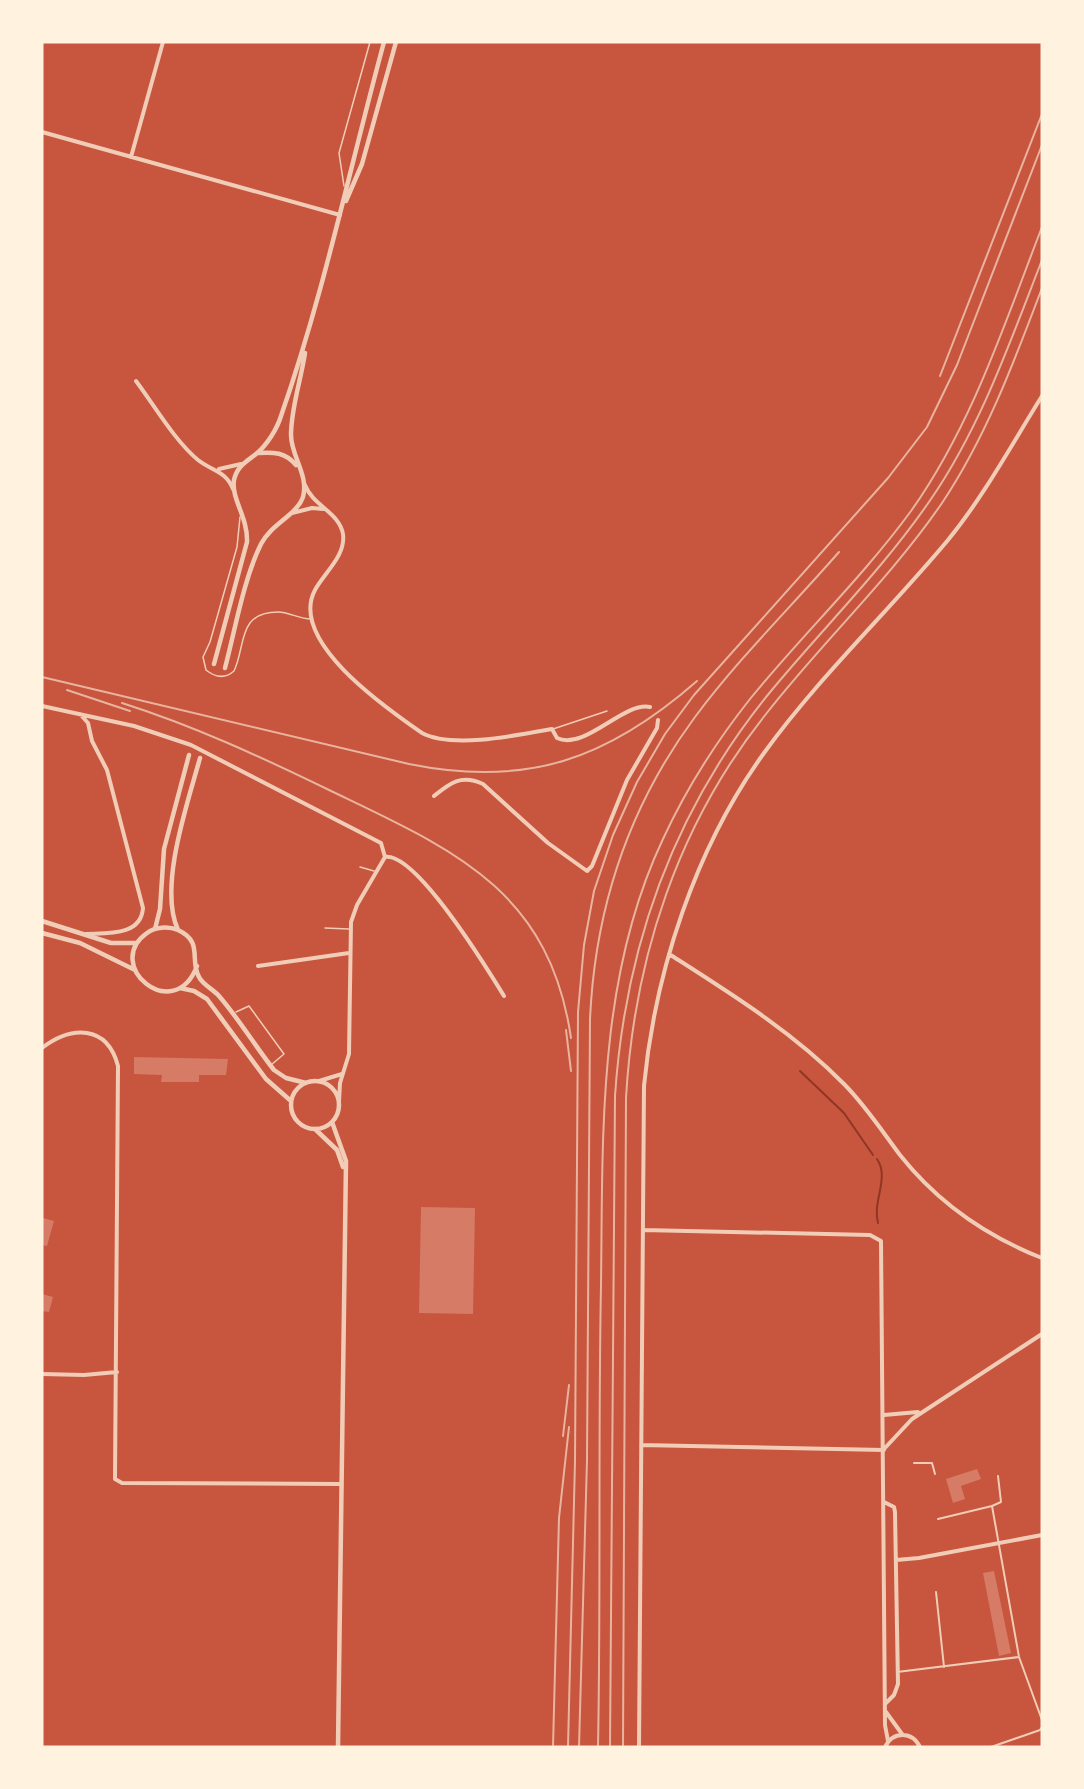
<svg xmlns="http://www.w3.org/2000/svg" width="1084" height="1789" viewBox="0 0 1084 1789" font-family="'Alegreya Sans',sans-serif">
<style>
.lines{fill:none;stroke-linecap:round;stroke-linejoin:round}
.stream{stroke:#8f3625;stroke-width:2}
.building{fill:#d67c66}
.service{stroke:#f1ccb7;stroke-width:1.5}
.pedestrian{stroke:#f1ccb7;stroke-width:2}
.minor{stroke:#f1ccb7;stroke-width:4}
.tertiary{stroke:#f1ccb7;stroke-width:4.5}
.rail{stroke:#e9b49f;stroke-width:2}
</style>
<rect width="100%" height="100%" fill="#c8553d"/>
<g class="lines">
<path class="stream" d="M800,1071L844,1113L873,1155
M877,1159C890,1178 872,1201 878,1223"/>
</g>
<path class="building" d="M134,1057L228,1059L226,1075H199V1082H161L162,1075L134,1074Z
M421,1207L475,1208L473,1314L419,1313Z
M43,1218L54,1221L47,1246L42,1245Z
M42,1294L53,1297L49,1312L42,1311Z
M977,1469L981,1479L961,1486L965,1499L953,1503L946,1479Z
M994,1571L1011,1653L999,1656L983,1573Z"/>
<g class="lines">
<path class="service" d="M344,186L339,153L370,42
M240,517L237,547L210,642L203,657L206,670C216,678 225,679 234,671C246,646 237,612 278,612C289,612 299,619 311,619
M553,729L607,711
M360,867L374,871
M325,928L349,929
M236,1012L249,1006L284,1054L271,1065"/>
<path class="pedestrian" d="M914,1463H932L935,1474
M998,1476L1001,1502L992,1506L1019,1657L1042,1720
M938,1519L992,1506
M936,1592L944,1667
M897,1672L1019,1657
M991,1747L1040,1730L1042,1727"/>
<path class="minor" d="M42,132L340,215
M131,157L163,42
M136,381C154,405 175,441 198,460C212,471 226,471 233,489
M219,469L241,464
M305,485C313,506 339,512 343,534C346,556 324,573 315,590C288,641 386,708 422,733C452,749 519,735 552,729L557,738C585,751 624,701 650,707
M292,513L312,508L323,509
M42,706L134,726L191,745L381,843L385,857L357,905L351,922L349,1054L340,1083L339,1102
M80,714L88,723L92,741L107,770L143,908C141,936 108,933 86,934
M434,796C450,783 461,774 483,784L548,843L587,871L592,866L627,780L657,728L658,720
M385,857C416,852 488,970 504,996
M669,954C730,993 793,1032 844,1084C865,1105 882,1131 900,1155C938,1203 986,1236 1042,1258
M258,966L349,953
M42,1048C71,1026 107,1024 118,1066L115,1479L122,1483L341,1484
M319,1081L342,1074
M643,1230L870,1235L881,1241L885,1725L888,1741
M42,1374L84,1375L117,1372
M884,1415L918,1412
M641,1445L884,1450
M884,1449L912,1419L1042,1334
M884,1502L894,1507L895,1512L898,1684L894,1695L886,1703
M896,1560L919,1558L1042,1535
M886,1712L902,1734
M639,1747L644,1086C655,971 696,847 764,753C819,677 888,612 948,540C984,496 1012,444 1042,396
M885,1747C893,1731 912,1731 920,1747"/>
<path class="tertiary" d="M346,201L362,164L396,42
M258,453C274,452 285,452 296,465
M214,664L247,542C248,517 231,499 234,480C237,466 246,462 256,454C267,445 277,429 281,416C324,293 350,167 384,42
M225,668C235,630 244,578 261,544C271,524 297,515 303,497C309,475 291,456 291,435C291,408 301,380 305,353
M42,921L111,943H137
M155,929L160,909L164,849L189,755
M178,930C158,887 188,802 200,758
M42,933L80,943L135,970
M197,966C174,1026 102,965 147,933C155,927 168,926 178,930C204,942 189,960 199,977C203,985 213,989 219,996C239,1019 255,1046 274,1070L286,1078L306,1083
M180,988L194,991L207,999L266,1079L291,1101
M291 1105a24 24 0 1 1 48 0a24 24 0 1 1-48 0Z
M332,1122L346,1161L338,1747
M315,1129L337,1150L343,1167"/>
<path class="rail" d="M940,376L1042,114
M42,677L409,764C527,788 608,759 697,681
M67,690L130,711
M122,703C194,726 259,756 327,789C449,848 549,887 571,1038
M566,1030L571,1071
M563,1436L569,1385
M553,1747L559,1518L569,1427
M568,1747L575,1461L578,1012L584,945L594,891L613,835L637,782L665,734L694,695L888,478L927,427L957,365L1042,145
M579,1747L587,1460L590,1019C595,909 629,806 695,717C738,659 791,607 839,552
M598,1747C601,1593 598,1439 601,1285C603,1135 597,978 663,839C686,789 716,742 750,699C802,635 862,578 911,511C972,425 1004,325 1042,227
M610,1747L615,1096C625,946 675,808 771,691C824,627 884,568 931,499C981,426 1010,342 1042,260
M623,1747L626,1098C634,958 678,824 766,714C822,642 890,579 942,503C986,437 1014,362 1042,288"/>
</g>
<rect width="1084" height="1789" fill="none" stroke="#fff3e0" stroke-width="87"/>
</svg>
